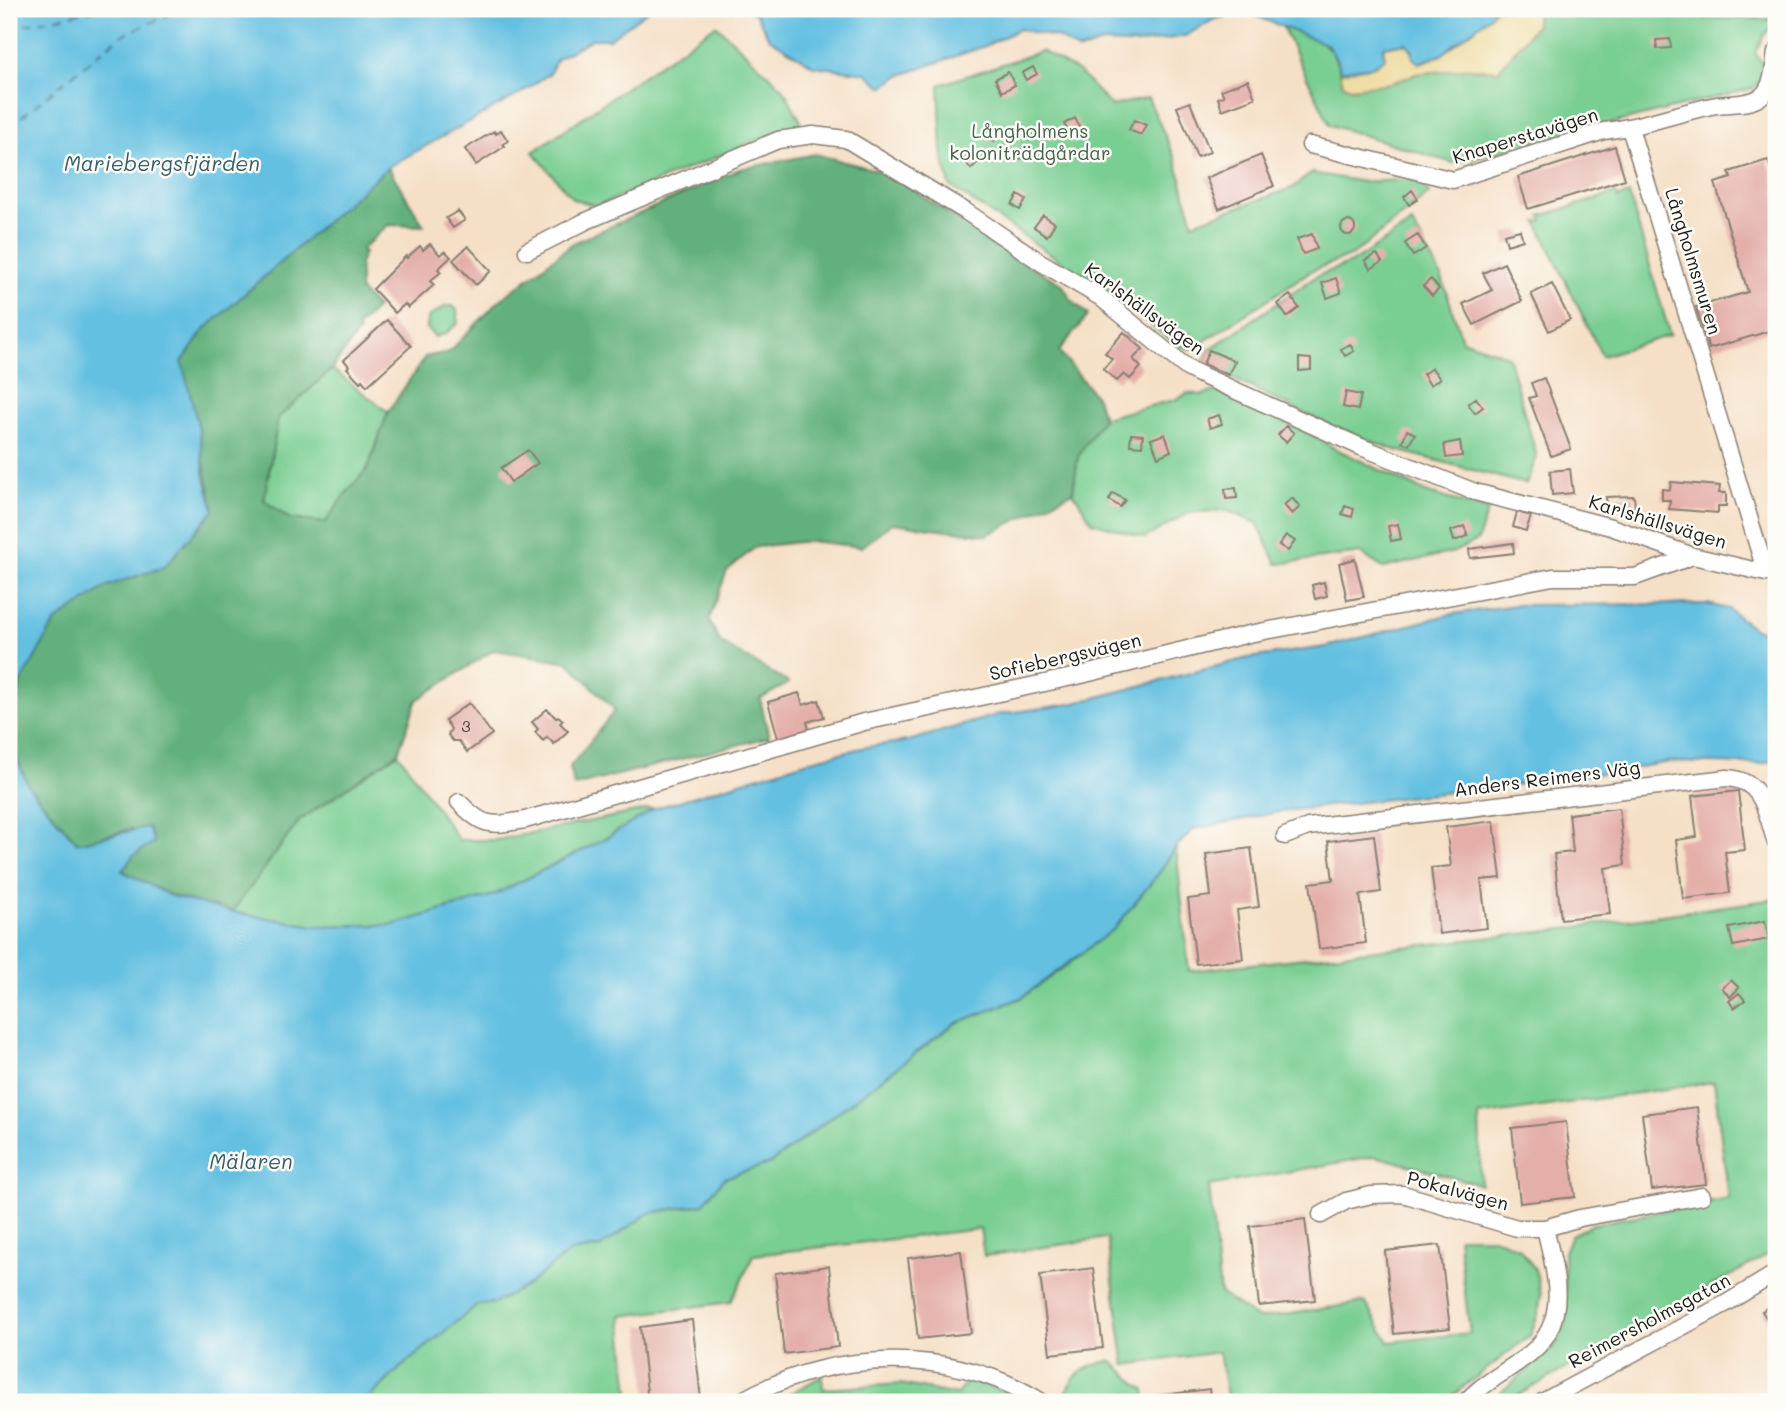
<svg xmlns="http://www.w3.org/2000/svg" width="1785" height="1411" viewBox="0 0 1785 1411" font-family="Mali,sans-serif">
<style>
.green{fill:#79ce92;stroke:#4a7557;stroke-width:2}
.forest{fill:#62b17c;stroke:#3f664c;stroke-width:2}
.sand{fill:#eeda9e;stroke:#857b5d;stroke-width:2}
.water{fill:#63c0e1;stroke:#406e7e;stroke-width:2}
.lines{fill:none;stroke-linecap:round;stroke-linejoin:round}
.ferry{stroke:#385e6b;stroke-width:2;stroke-dasharray:9 7;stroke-linecap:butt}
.building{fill:#e4afa9}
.street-casing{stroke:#887e72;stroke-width:19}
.street{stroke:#fff;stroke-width:16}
.labels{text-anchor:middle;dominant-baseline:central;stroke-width:5;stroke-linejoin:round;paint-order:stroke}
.number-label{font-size:16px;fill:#4e413f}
.park-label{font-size:19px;fill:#41634b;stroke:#fdfcf7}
.street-label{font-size:19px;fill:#1c1c1c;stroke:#fdfcf7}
.water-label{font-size:21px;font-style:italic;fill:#385e6b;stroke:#fdfcf7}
</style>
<rect width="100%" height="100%" fill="#fdfcf7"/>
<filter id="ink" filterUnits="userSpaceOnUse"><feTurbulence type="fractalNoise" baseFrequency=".0143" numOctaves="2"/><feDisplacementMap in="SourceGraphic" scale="14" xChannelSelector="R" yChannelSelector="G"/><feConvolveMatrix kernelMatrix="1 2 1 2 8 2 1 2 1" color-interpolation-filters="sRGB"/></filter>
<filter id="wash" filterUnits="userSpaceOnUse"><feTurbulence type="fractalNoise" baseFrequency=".00686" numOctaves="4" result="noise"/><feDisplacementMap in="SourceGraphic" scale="28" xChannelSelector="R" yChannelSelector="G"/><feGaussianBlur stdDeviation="1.57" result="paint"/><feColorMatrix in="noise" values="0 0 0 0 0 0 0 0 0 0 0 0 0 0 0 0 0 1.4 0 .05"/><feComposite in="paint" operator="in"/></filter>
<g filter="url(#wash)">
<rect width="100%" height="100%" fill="#f5e0c7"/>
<path class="green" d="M1537,9H1704V18L1776,19L1774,26L1764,35L1755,53L1766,68L1765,78L1753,88L1453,163L1330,125L1282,26C1323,43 1332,37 1343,84L1350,88L1392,83L1415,74L1472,68L1498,71L1536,25Z
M716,25L783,88L804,127L782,130L597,206L573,199L533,152Z
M1042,51L1080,73L1111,106L1148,98L1176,160L1193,223L1292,188L1312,173L1364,182L1420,179L1429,194L1352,255L1311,271L1200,344L1191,349L1180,347L1097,286L950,186L942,152L939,85Z
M1616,193L1618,198L1629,194L1670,335L1602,356L1537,222L1543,221L1541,216Z
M1412,223L1442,278L1462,340L1508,356L1537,457L1526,484L1389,448L1318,420L1203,364L1209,350L1317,276L1351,263Z
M446,306H453L457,310L458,323L446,333L435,337L427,329L428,317Z
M332,369L388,412L368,468L347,492L325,523L290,519L264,500L278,418Z
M1216,391L1306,432L1336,449L1428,493L1488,510L1478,540L1454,552L1383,568L1360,553L1277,564L1257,523L1225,510L1188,513L1145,538L1092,522L1073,492L1078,456L1103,418L1177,399L1188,393L1202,395Z
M398,753L459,840H497L656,808L601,841L494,895L393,925L314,926L232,912L300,820Z
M1176,847L1189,971L1556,930L1776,899V1250L1506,1402H1493L1500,1393L1555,1346L1566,1320L1564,1252L1571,1235L1593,1224L1729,1199L1714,1082L1479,1116L1481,1185L1375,1156L1209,1186L1220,1293L1258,1319L1365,1302L1389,1342L1470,1333L1458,1237H1493L1519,1248L1535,1269L1541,1294L1538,1314L1530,1336L1444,1402H1228L1219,1352L1125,1365L1107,1238L984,1256L980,1229L754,1255L731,1302L621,1316L630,1402H365L399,1369L477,1305L495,1303L526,1286L570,1252L600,1247L649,1213L703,1204L724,1178L771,1163L954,1024L1021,998L1063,968L1083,953L1159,873Z
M1110,1361C1120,1365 1132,1383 1145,1390L1146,1402H1069L1065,1399C1067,1376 1089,1364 1110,1361Z
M822,1376L823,1389L901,1384L956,1395L970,1379L1021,1398L1026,1402H774Z"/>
<path class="forest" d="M815,154L887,173L1027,264L1062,284L1071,299L1088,315L1059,351L1097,398L1103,418L1078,456L1073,492L987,535L892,523L862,547L809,541L755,547L727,571L709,620L720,642L789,683L760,699L769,737L574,786L570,767L615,710L568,662L494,650L417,700L398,753L300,820L232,912L171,896L122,871L133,856L153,842L131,829L78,843L29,787L10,743L20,684L55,622L107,586L164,567L214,510L182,362L204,330L388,167L424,226L388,225L361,250L364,253L360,262V291L377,308L357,327L359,331L332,369L278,418L264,500L290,519L325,523L347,492L368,468L388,412L425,357L449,352L498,302L573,243L740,169Z"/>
<path class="sand" d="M1494,9H1537L1536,25L1498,71L1472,68L1415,74L1392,83L1350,88L1343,84L1340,72L1374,66L1383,47L1407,43L1412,50L1413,58L1419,63L1441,55L1490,16Z"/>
<path class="water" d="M9,9H650L609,39H592L557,59L549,74L518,95L388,167L204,330L182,362L199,429L205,478L214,510L164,567L107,586L55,622L20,684L10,743L29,787L77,843L148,827L154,842L133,856L122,871L171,896L232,912L314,926L393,925L494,895L601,841L656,808L815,759L866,747L908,741L1000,714L1071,704L1248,658L1326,647L1447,615L1515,605L1708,604L1728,609L1755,629L1776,633V761L1758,764L1670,762L1565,779L1284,811L1194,829L1176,847L1159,873L1114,929L1021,998L954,1024L771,1163L724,1178L703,1204L649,1213L600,1247L570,1252L526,1286L495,1303L477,1305L399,1369L365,1402H9Z
M746,9H1494L1490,16L1441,55L1419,63L1413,58L1412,50L1406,43L1383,47L1385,58L1374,66L1340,71L1338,62L1328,45L1243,11L1213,20L1185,36L1137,44L1102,43L1078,51L1059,38L1019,29L985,46L901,75L882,87L866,73L814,66L769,38L755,13Z"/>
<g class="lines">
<path class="ferry" d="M9,28L100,9
M9,127L120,36L182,9"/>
</g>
<g id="blocks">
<path class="building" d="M1670,39L1671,48L1657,49L1656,40Z
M1033,67L1037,74L1026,80L1022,73Z
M1008,72L1015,85L1002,92L995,79Z
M1248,80L1255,98L1222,110L1218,98L1224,96L1221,90Z
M1190,102L1210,152L1197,157L1177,107Z
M1075,118L1081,130L1070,135L1064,124Z
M1134,120L1146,125L1141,135L1129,130Z
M986,127L998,132L994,141L983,136Z
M501,130L508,141L503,144L505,146L476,165L465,149L494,131L496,134Z
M1615,146L1625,179L1528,209L1518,177Z
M1025,149L1026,158L1012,159L1011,150Z
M972,153L979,161L971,169L964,160Z
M1261,155L1274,186L1219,209L1206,178Z
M1768,160L1776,189V329L1709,349L1696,307L1748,292L1715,183L1731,178L1729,172Z
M1412,190L1418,199L1409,205L1404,197Z
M1018,195L1026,200L1020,210L1012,205Z
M458,211L465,220L453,228L446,218Z
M1043,215L1055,223L1047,236L1034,227Z
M1341 228a7 7 0 1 1 14 0a7 7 0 1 1-14 0Z
M1520,230L1523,240L1507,245L1504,234Z
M1312,234L1317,249L1303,254L1297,239Z
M1418,235L1426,248L1413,256L1405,243Z
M430,244L440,255L445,251L451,257L438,269L441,272L430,281L434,285L408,308L405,304L395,313L373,289L406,256L407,258L420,246L423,250Z
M468,246L491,271L476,285L453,260Z
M1377,254L1382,262L1370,269L1365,260Z
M1504,263L1522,301L1474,325L1463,304L1492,290L1483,273Z
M1336,278L1341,293L1327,298L1322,283Z
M1431,279L1439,289L1432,296L1423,286Z
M1552,284L1570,320L1549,331L1531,294Z
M1290,295L1299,308L1287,317L1278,304Z
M387,320L411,346L367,386L362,380L360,382L347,368L349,366L344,360Z
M1124,332L1143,349L1133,359L1141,367L1130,379L1124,374L1117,381L1103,369L1112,359L1105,353Z
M1350,344L1354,351L1345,356L1341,349Z
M1209,350L1235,361L1228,375L1203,364Z
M1299,358L1311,359V370L1299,371Z
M1432,368L1440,379L1430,385L1423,374Z
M1544,378L1571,449L1551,456L1529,398L1536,396L1531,383Z
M1346,392L1361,395L1358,410L1343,407Z
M1476,398L1483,407L1475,413L1468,404Z
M1219,415L1222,424L1210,428L1207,419Z
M1286,426L1294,433L1286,442L1278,435Z
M1407,430L1415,434L1409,445L1402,442Z
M1131,434L1143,435L1142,446L1130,445Z
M1165,434L1171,451L1158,457L1151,439Z
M1460,441L1462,456L1446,458L1444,444Z
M528,450L538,463L511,482L501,468Z
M1570,469L1573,493L1552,495L1550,471Z
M1671,482L1720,486L1719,493H1726V506H1718V513L1669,509L1670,500H1662V489L1670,490Z
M1236,488L1237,498L1226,499L1225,489Z
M1113,493L1125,500L1120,507L1109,500Z
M1634,496L1635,507L1607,508L1606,497Z
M1292,498L1300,507L1292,514L1284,505Z
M1345,506L1354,509L1352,517L1342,514Z
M1517,512L1531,516L1526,531L1513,527Z
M1398,524L1401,539L1391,541L1388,526Z
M1464,526L1468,536L1454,541L1451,531Z
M1286,535L1295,541L1288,551L1279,545Z
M1513,543L1514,553L1470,558L1469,549Z
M1355,559L1364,597L1347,600L1339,563Z
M1324,582L1327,596L1315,599L1312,585Z
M1093,655L1095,667L1075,671L1073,659Z
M799,693L803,705L819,700L824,717L807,722L809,729L778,738L768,702Z
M469,703L492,734L467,752L459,741H453L448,735L451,729L445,720Z
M547,709L556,718L558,716L563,720L560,723L568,731L554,744L547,737L543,741L535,732L538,729L532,722Z
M1738,791L1745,850L1725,852L1730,893L1683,899L1676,840L1697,837L1692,796Z
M1619,808L1625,865L1605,868L1610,914L1561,919L1554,854L1573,852L1569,814Z
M1494,821L1501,878L1481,880L1487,928L1439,934L1431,868L1451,866L1446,827Z
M1374,835L1381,892L1360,895L1366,943L1319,949L1310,883L1333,880L1328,841Z
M1251,848L1259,907L1237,910L1243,959L1196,964L1188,899L1211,896L1206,854Z
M1765,921L1769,939L1733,946L1729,928Z
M1731,980L1739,988L1730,997L1722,988Z
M1739,993L1745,1000L1734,1008L1729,1001Z
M1697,1107L1706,1184L1652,1190L1642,1114Z
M1566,1122L1575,1197L1520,1203L1512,1128Z
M1305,1219L1315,1300L1259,1306L1250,1226Z
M1440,1245L1450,1328L1394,1334L1385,1251Z
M961,1251L971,1333L918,1339L908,1258Z
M829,1266L838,1347L784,1354L775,1273Z
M1093,1268L1103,1348L1050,1354L1040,1275Z
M1776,1302V1321L1771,1325L1762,1311Z
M692,1320L701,1399L648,1402L640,1327Z
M1209,1389L1211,1402H1156V1396Z"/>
</g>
</g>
<g filter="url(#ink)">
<use href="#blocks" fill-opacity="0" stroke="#887e72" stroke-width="2"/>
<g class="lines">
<g class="street-casing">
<path id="street" d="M1630,128L1766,573
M1310,145L1453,180L1604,131C1643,127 1679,112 1717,105C1730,103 1749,105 1760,97C1773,89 1774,66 1776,52
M527,251L584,222L778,140L813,135L846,139L965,211L1042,263L1100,297L1187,368L1201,375L1361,447L1475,492L1611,527L1693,556L1766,573H1776
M459,802C484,828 491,826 525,820L864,722L1077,676L1249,634L1553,577H1635L1693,556
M1285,836L1308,827L1727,778C1764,780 1766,813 1776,843
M1321,1215L1346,1201L1371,1195L1403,1194L1517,1228H1545L1580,1218L1702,1196
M739,1402C831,1349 951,1345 1042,1402
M1466,1402C1477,1388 1494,1379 1508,1369C1518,1362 1530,1355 1538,1346C1569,1313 1554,1267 1545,1228
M1542,1402L1725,1304L1776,1273"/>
</g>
<use href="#street" class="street"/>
</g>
</g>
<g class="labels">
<g class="number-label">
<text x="466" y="725">3</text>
</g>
<g class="park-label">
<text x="1030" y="130">Långholmens<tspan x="1030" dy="22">koloniträdgårdar</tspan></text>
</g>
<g class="street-label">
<text transform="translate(1525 135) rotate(-17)">Knaperstavägen</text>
<text transform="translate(1694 261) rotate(73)">Långholmsmuren</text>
<text transform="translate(1145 308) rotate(36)">Karlshällsvägen</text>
<text transform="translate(1658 521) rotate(17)">Karlshällsvägen</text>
<text transform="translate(1065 656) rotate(-13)">Sofiebergsvägen</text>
<text transform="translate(1547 778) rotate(-7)">Anders Reimers Väg</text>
<text transform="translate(1458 1190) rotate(15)">Pokalvägen</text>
<text transform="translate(1649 1320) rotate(-28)">Reimersholmsgatan</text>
</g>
<g class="water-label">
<text x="162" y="162">Mariebergsfjärden</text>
<text x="251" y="1160">Mälaren</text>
</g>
</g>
<rect width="1785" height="1411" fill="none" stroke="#fdfcf7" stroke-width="35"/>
</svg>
